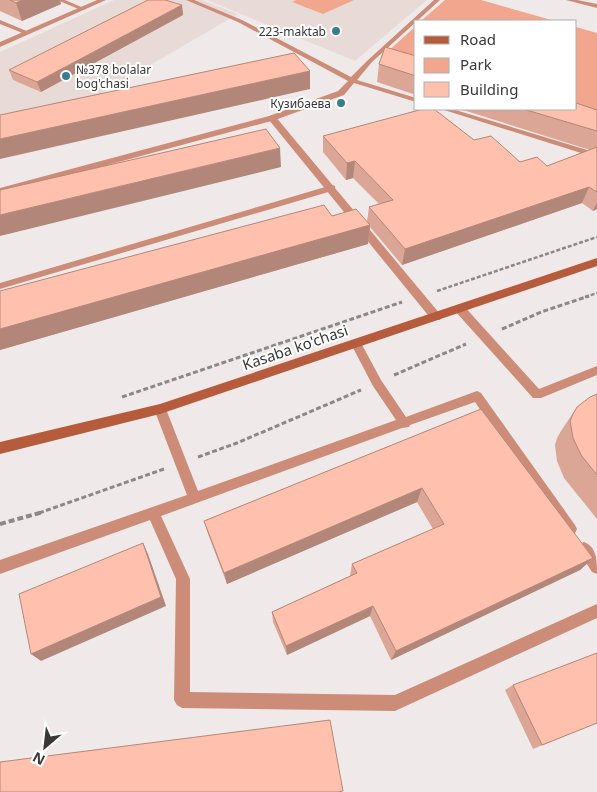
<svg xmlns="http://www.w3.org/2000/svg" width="597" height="792" viewBox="0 0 597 792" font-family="'Noto Sans',sans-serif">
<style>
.built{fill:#e8dbd7}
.green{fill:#f2a68d}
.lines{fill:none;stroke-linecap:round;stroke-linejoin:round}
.path-far2{stroke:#8b8887;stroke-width:2.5;stroke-dasharray:4 2;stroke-linecap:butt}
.path-far1{stroke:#8b8887;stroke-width:3;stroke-dasharray:5 2.5;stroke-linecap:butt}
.path{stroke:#8b8887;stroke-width:4;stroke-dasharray:6 3;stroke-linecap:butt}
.lane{fill:#cc8c77;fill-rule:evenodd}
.street{fill:#cc8c77;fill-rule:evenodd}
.secondary{fill:#b75b3d;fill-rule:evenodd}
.wall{fill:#dba695}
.shaded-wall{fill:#b28779}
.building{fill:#ffc1ad;stroke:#b28779}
.poi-dot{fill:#3a7d8e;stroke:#fff;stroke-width:2}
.labels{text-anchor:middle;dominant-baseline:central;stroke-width:4;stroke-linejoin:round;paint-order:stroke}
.far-poi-label{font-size:12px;fill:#393737;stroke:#fff;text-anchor:end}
.street-label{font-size:15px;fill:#393737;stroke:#fff}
</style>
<rect width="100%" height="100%" fill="#efeae9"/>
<path class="built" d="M114,0H202L238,14L90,100L3,116L0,115V52Z
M207,0H427L355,61Z"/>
<path class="green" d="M296,0H354L323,14L292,2Z
M445,0H481L555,21H421Z
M416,26V62L385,54Z
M576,27L597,33V116L576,109Z"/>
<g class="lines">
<path class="path-far2" d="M437,291L597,237
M585,297L597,293"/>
<path class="path-far1" d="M502,329L541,312L589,296
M394,375L466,344
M122,397L402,302
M198,457L237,443L361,390
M39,513L164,469"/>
<path class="path" d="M0,524L43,512"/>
<path class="lane" d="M57,0H65L86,9L81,10Z
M186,0H194L242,20L351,77L368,60L434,0H440L372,62L357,80L416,98V102L354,83L344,95L275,120L0,194V188L269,116L338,91L348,81L238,22Z
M566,0H577L597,4V8Z
M0,20L29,32L30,33L25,34L0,24Z
M441,109H452L597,153V158Z
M332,185L335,186V190L0,289V283Z
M459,304L463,305L539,389L597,366V375L541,398H533L455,311L454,308Z
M356,340L360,341L381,380L406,417L477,391L481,393L575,525L577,529L575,533L570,535L565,533L475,402L410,425L409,427L402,428L161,516L190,579V692L395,695L597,604V618L395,711L182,708L177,705L174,700L176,579L150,520L0,574V560L187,495L154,409L156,406H164L166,409L198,491L396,420L373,386L351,344Z
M584,542C597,547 597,561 597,574L592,572L577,548L579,544Z"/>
<path class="street" d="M97,0H106L0,47V42Z
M272,115L275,116L440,314L442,317L440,320H432L269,120L268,118Z"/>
<path class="secondary" d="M597,258V266L160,414L0,454V442L160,404Z"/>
</g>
<path class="wall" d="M0,0H60L61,4L22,21L0,11Z
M182,5L183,15L41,92L13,80L9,70Z
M416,56V95L377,82L379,64Z
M460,109H576L597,110V209L593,211L582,203L402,265L370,227L368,244L0,350V291L332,216L367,222L369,207L379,204L353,178L346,180L323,152V136L474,140L520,162L547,166L590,150Z
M597,394V519L564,478L557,461L555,445L557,438L561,431L577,407Z
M481,409L593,558L580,570L391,660L370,616L287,655L273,622L272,612L350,576L352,564L433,529L417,502L227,584L208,534L204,521Z
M513,685L597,723L533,749L505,690Z"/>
<path class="shaded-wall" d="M22,0H60L61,4L22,21L16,3Z
M182,5L183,15L41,92L37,82Z
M310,71V89L0,159V139Z
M280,148L281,167L0,236V215Z
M355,161L353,178L346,180L347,163Z
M589,187L582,203L402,265L405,249Z
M597,202V209L593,211Z
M370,225L368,244L0,350V329Z
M422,488L417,502L227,584L224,573Z
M143,543L148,554L166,606L41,661L31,654Z
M593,558L580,570L391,660L396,651Z
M373,606L370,616L287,655L286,646Z"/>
<path class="building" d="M10,0H22L16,3Z
M148,0H165L182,5L37,82L9,70Z
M385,47L416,56V76L379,64Z
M294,53L310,71L0,139V115Z
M576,103L597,110V131L523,109H576Z
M423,109H434L474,140L491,136L520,162L537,157L547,166L597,147V192L589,187L405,249L369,207L393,200L355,161L347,163L323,136Z
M266,129L280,148L0,215V190Z
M324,205L332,216L356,209L370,225L0,329V291Z
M597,394V475L581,455L573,438L570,421L573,414L577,407L590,397Z
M481,409L593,558L396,651L373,606L286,646L272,612L357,573L352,564L444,524L422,488L224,573L204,521Z
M143,543L161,597L31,654L19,594Z
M597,653V723L542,745L513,685Z
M330,720L343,791L338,792H0V762Z"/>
<g class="poi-dot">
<circle cx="336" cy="31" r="5"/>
<circle cx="66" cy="76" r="5"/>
<circle cx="341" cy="103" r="5"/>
</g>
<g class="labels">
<g class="far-poi-label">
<text x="326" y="31">223-maktab</text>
<text x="76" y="69" text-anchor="start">№378 bolalar<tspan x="76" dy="14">bog'chasi</tspan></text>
<text x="331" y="103">Кузибаева</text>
</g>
<g class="street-label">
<text transform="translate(295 347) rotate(-19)">Kasaba ko'chasi</text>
</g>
</g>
<rect x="414" y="20" width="162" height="90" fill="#ffffff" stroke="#b0afaf"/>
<rect x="424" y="36" width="25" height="8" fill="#b75b3d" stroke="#b0afaf"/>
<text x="460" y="45" font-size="15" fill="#393737">Road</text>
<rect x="424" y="58" width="25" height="15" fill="#f2a68d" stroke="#b0afaf"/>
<text x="460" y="70" font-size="15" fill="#393737">Park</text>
<rect x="424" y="82" width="25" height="15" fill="#ffc1ad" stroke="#b0afaf"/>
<text x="460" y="95" font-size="15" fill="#393737">Building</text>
<g transform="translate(45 747) rotate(208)" stroke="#ffffff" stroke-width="4" paint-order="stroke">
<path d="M0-4L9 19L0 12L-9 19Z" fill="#393737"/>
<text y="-8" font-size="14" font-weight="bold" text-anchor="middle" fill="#393737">N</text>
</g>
</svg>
